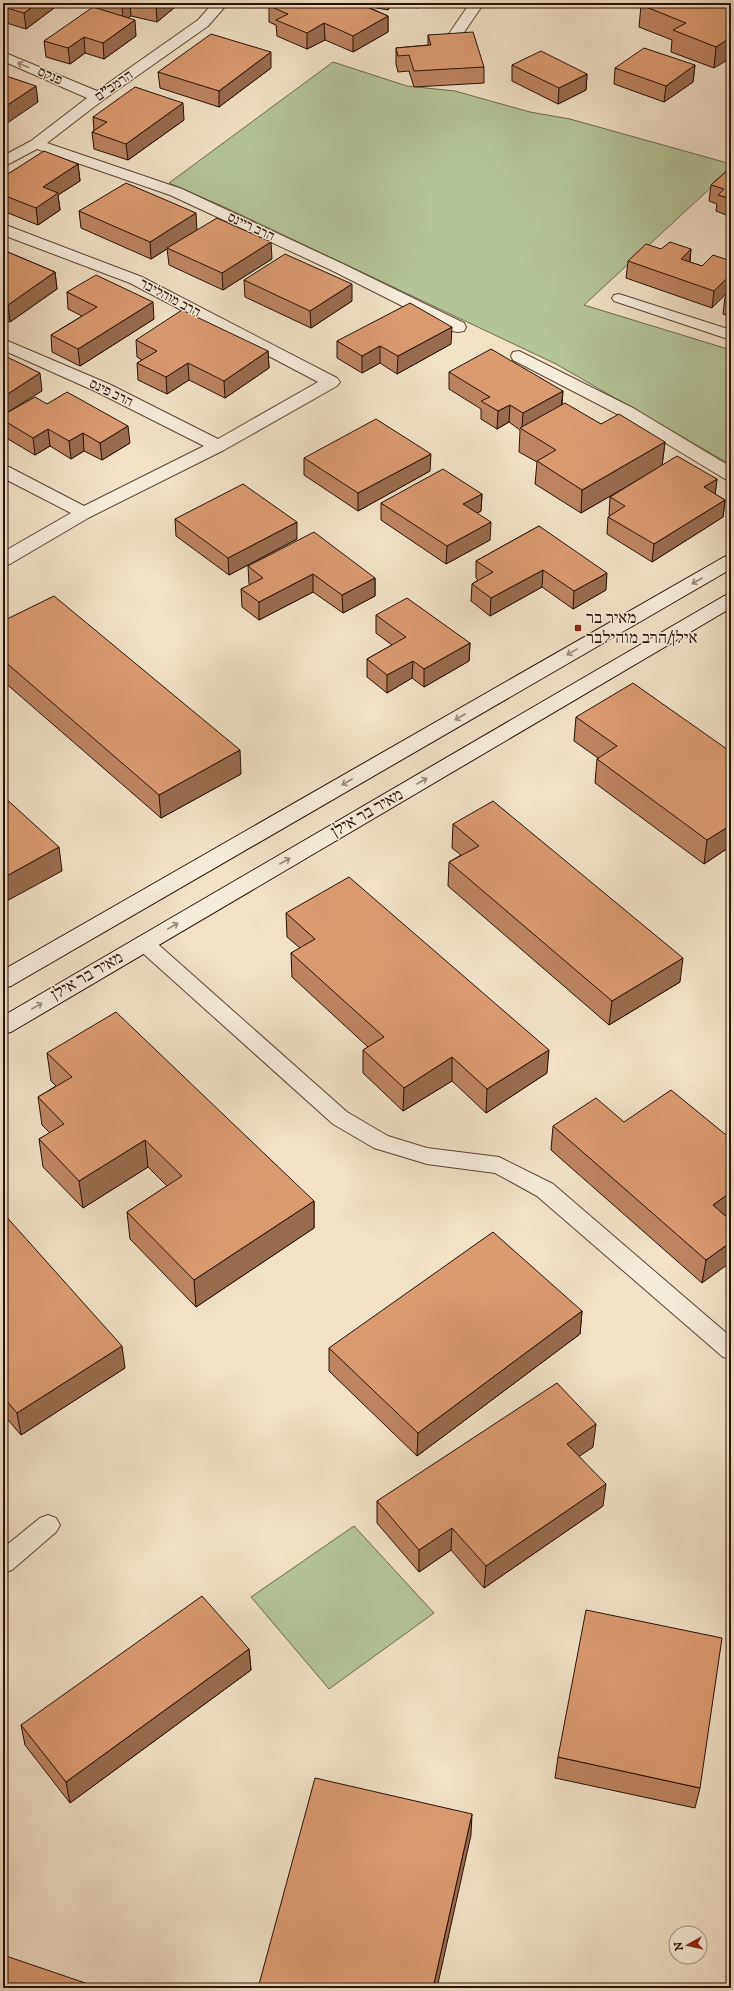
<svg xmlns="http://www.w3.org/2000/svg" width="734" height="1991" viewBox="0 0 734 1991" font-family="'IM FELL DW Pica','Frank Ruhl Libre',serif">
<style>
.green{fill:#b4c499;stroke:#6e6a50}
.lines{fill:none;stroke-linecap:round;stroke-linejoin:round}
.lane-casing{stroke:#5b4436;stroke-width:2}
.street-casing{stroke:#5b4436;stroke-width:2}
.secondary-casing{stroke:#291006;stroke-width:2}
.lane{fill:#f5ecdb;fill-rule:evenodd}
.street{fill:#f5ecdb;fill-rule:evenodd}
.secondary{fill:#f5ecdb;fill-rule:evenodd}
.wall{fill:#bd845f;stroke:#291006}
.shaded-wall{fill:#9a6c4e;stroke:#291006}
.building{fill:#dc9a6f;stroke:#291006}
.oneway{stroke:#99897b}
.poi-dot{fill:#8f2418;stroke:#f5ecdb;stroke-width:1.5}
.labels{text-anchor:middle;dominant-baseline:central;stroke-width:3;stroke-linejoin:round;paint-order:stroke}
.far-street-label{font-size:14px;fill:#291006;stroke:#f5ecdb}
.poi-label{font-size:17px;fill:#291006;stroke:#f5ecdb;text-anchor:start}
.street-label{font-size:17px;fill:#291006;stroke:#f5ecdb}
</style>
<rect width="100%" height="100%" fill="#f0e1c7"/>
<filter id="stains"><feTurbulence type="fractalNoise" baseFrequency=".005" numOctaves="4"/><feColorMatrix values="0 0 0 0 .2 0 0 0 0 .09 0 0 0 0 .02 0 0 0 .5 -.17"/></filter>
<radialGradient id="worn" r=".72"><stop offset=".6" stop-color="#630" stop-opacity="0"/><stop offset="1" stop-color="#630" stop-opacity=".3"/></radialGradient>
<path class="green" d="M333,62L407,86L455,91L530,112L570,119L731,164V169L584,305L731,350V465L556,364L222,206L169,183Z
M354,1526L434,1613L329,1689L251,1597Z"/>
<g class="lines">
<g class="lane-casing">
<path id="lane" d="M619,294L731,330V340L614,301L612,298L614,295Z
M144,936L151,938L347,1112L388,1136L427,1148L499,1157L553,1184L731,1337V1359L723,1357L537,1196L495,1173L427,1164L374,1148L333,1124L137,948L134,943L137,938Z
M48,1515L56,1518L60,1525L56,1532L12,1570L3,1573V1548L40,1518Z"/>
</g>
<g class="street-casing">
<path id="street" d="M213,3H228L208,26L103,100L47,143L182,189L343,264L464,323L466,327L464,331L458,332L452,331L331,270L170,195L37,149L3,167V156L31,141L87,98L3,61V52L97,91L198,20Z
M470,3H484L456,44H446L444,41Z
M3,224L142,277L337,378L340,382L337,386L224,450L90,517L10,564L3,566V552L71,513L3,478V466L9,467L84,506L204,446L97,392L3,350V339L109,384L218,439L318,382L130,283L3,235Z
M519,351L633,408L731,467V480L725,479L621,416L513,360L511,356L513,352Z"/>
</g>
<g class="secondary-casing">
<path id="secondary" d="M731,555V569L11,986L3,988V970L724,557Z
M731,594V608L11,1032L3,1034V1016L724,596Z"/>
</g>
<use href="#lane" class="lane"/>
<use href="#street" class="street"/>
<use href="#secondary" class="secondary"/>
</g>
<path class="wall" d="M3,3L58,5L26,29L3,22Z
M96,3H180L157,22L131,16L128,18L136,36L104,59L85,53L70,64L46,57L44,41L97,8Z
M274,3H421L418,8L391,4L388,10L366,6L388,16V32L353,52L325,40L307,49L277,36L276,25L269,22V6Z
M723,3L714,68L671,52L672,40L639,27L641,5Z
M428,35L484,67V83L414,87L409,71L398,72L396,64V48L428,45Z
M512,65L587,74L586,90L558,104L512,81Z
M695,65L693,82L664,102L614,84L615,68Z
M271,68L219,107L160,88L158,72Z
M93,117L184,120L128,160L94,149L92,132L94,131Z
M78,164L80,181L58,195L60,210L38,225L3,211V177Z
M731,167V217L716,211L717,204L709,201L711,185Z
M79,211L197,230L151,259L81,228Z
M167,248L272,259L223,290L169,265Z
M661,249H691L690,262L702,266L731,261V289L712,308L626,278L628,261Z
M3,250L55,272L57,289L10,322L3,319Z
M244,280L352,301L311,328L245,297Z
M731,290V317L723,314L725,297Z
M67,292L154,319L80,366L52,352L51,335L82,316L68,309Z
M136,340L268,351L269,368L225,398L189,380L167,394L138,380L137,363L142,360L137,357Z
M337,341L451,344L397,374L380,363L362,373L337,358Z
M449,372L563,391L562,405L601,424L665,442L662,465L717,479L715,494L725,500L723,517L652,562L607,534L608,517L610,515H609L610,497L648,474L581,513L535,484L537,462L519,452L520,430L509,422L497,429L481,419V409L449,389Z
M47,404L130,443L102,460L84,451L71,459L50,446L35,455L3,436V415Z
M304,458L430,471L358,511L304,475Z
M482,494L481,511L477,513L490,540L446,564L381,520V503Z
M175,519L297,539L229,575L176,536Z
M539,526L606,590L573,609L542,587L490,616L471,601L472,584L478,580L476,578V561Z
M248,566L375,578V596L343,613L313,592L259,620L242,607L241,589L250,585L249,584Z
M376,615L470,643L469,661L424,687L412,678L387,693L367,677V659L392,645L376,633Z
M3,621L241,774L161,818L3,681Z
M576,717L731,752V851L728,848L704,864L595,783L597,759L598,758L574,741Z
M453,824L680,982L609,1025L448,886L449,862L461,855L452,848Z
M286,913L547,1073L486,1113L452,1081L403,1111L363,1073V1050L368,1047L292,977L291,953L300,948L287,937Z
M47,1053L314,1201V1228L196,1307L130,1239L127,1212L167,1186L148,1167L83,1208L43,1167L39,1139L50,1133L42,1125L38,1097L56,1086L51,1081Z
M553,1126L726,1216L702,1283L551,1150Z
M3,1213L125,1368L21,1435L3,1414Z
M582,1311L580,1334L417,1456L329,1371V1348Z
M593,1447L579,1456L603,1506L484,1588L451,1550L419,1572L377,1523V1501Z
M249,1649L251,1670L70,1803L25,1745L21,1725Z
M558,1757L700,1788L695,1808L555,1778Z"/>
<path class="shaded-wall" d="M38,3H58V5L26,29L24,13Z
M126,3H130L131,16L123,22L122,6Z
M160,3H180L157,22L156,6Z
M388,3H391L388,10Z
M418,3H421L418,8Z
M388,16V32L353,52V36Z
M135,20L136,36L104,59L103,43Z
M324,23L325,40L307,49V33Z
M84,37L85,53L70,64L68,48Z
M731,37V58L714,68L716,47Z
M271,52V68L219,107V91Z
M695,65L693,82L664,102L666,86Z
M587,74L586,90L558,104L559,88Z
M36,86L38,102L3,126V108Z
M183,103L184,120L128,160L126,144Z
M78,164L80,181L58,195L60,210L38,225L36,208L43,187Z
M196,213L197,230L151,259L150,242Z
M271,242L272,259L223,290L222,273Z
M691,249L689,266L681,259Z
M55,272L57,289L10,322L8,305Z
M731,274V289L712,308L714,291Z
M352,284V301L311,328L310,311Z
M153,302L154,319L80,366L78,349Z
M452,327L451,344L397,374L398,356Z
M380,346V363L362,373V356Z
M268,351L269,368L225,398L224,381Z
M188,363L189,380L167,394L166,377Z
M40,373L42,391L3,415V397Z
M563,391L561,408L522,429L523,413Z
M510,405L509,422L497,429L498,411Z
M128,426L130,443L102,460L100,443Z
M48,429L50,446L35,455L33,438Z
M83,433L84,451L71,459L69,441Z
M665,442L662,466L581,513L582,490Z
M431,454L430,471L358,511V493Z
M717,479L715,496L704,487Z
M3,492L5,509L3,510Z
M482,494L481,511L463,521V504Z
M725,500L723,517L652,562L654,544Z
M297,522V539L229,575L228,558Z
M491,522L490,540L446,564L447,546Z
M543,570L542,587L490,616L491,598Z
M607,573L606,590L573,609L574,591Z
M313,574V592L259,620V602Z
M375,578V596L343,613L342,595Z
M470,643L469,661L424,687V669Z
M413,661L412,678L387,693V675Z
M240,750L241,774L161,818L159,795Z
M731,825L728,848L704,864L707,840Z
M59,847L62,871L3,903V878Z
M683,958L680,982L609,1025L612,1001Z
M549,1050L547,1073L486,1113L487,1089Z
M452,1057V1081L403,1111L404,1088Z
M145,1140L148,1167L83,1208L79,1181Z
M731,1192V1212L709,1228L713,1205Z
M314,1201V1228L196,1307L194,1280Z
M731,1242V1262L702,1283L706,1260Z
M582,1311L580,1334L417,1456L418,1433Z
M122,1346L125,1368L21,1435L17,1413Z
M596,1424L593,1447L565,1466L567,1444Z
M606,1484L603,1506L484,1588L486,1566Z
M452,1528L451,1550L419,1572V1550Z
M249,1649L251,1670L70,1803L66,1782Z
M472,1814L471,1835L437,1988H433Z"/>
<path class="building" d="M3,3H38L24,13L3,7Z
M111,3H126L122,6Z
M143,3H160L156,6Z
M274,3H357L388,16L353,36L324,23L307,33L276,20L288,14L269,6Z
M645,3H723L731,6V37L716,47L673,30L686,23L641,5Z
M93,7L135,20L103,43L84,37L68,48L44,41Z
M473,32L484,67L414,71L409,55L398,56L396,48L431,45L428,35Z
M211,34L271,52L219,91L158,72Z
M644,48L695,65L666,86L615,68Z
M541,51L587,74L559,88L512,65Z
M3,75L36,86L3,108Z
M135,87L183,103L126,144L92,132L107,122L93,117Z
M44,151L78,164L43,187L58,193L36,208L3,195V177Z
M731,167V199L718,195L724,189L711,185Z
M126,183L196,213L150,242L79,211Z
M217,218L271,242L222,273L167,248Z
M670,242L691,249L681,259L702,266L713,255L731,261V274L714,291L628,261L646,244L661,249Z
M3,250L55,272L8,305L3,303Z
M285,254L352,284L310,311L244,280Z
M96,275L153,302L78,349L51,335L97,307L67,292Z
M731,290V299L725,297Z
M410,303L452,327L398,356L380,346L362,356L337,341Z
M182,310L268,351L224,381L188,363L166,377L137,363L157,351L136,340Z
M491,349L563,391L523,413L510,405L498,411L481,401L490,397L449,372Z
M3,355L40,373L3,397Z
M67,392L128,426L100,443L83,433L69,441L48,429L33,438L3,420V415L35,397L47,404Z
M565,403L601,424L619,414L665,442L582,490L537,461L556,450L520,428Z
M376,419L431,454L358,493L304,458Z
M677,456L717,479L704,487L725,500L654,544L608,517L625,506L610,497Z
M443,469L482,494L463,504L491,522L447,546L381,503Z
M243,484L297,522L228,558L175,519Z
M539,526L607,573L574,591L543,570L491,598L472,584L493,572L476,561Z
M314,532L375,578L342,595L313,574L259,602L241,589L263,578L248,566Z
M54,596L240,750L159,795L3,660V621Z
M407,598L470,643L424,669L413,661L387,675L367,659L406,637L376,615Z
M633,683L731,752V825L707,840L597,759L617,746L576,717Z
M3,796L59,847L3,878Z
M493,801L683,958L612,1001L449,862L479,846L453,824Z
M349,877L549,1050L487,1089L452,1057L404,1088L363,1050L384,1037L291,953L315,939L286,913Z
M116,1012L314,1201L194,1280L127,1212L182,1176L145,1140L79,1181L39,1139L64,1124L38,1097L72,1077L47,1053Z
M671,1090L731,1139V1192L713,1205L731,1221V1242L706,1260L553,1126L596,1098L624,1122Z
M3,1213L122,1346L17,1413L3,1397Z
M493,1232L582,1311L418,1433L329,1348Z
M557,1383L596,1424L567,1444L606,1484L486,1566L452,1528L419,1550L377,1501Z
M202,1596L249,1649L66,1782L21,1725Z
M586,1610L722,1638L700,1788L558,1757Z
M315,1778L472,1814L433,1988H258Z
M3,1955L100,1988H3Z"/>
<defs><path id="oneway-shaft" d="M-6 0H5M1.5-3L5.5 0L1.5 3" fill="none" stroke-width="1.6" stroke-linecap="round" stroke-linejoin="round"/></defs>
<g class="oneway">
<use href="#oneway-shaft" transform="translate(23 65) rotate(-156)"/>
<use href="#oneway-shaft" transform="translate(697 581) rotate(150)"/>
<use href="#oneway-shaft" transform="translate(572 652) rotate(150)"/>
<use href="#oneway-shaft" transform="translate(460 717) rotate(150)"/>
<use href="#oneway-shaft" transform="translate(422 781) rotate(-30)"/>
<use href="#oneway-shaft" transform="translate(347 782) rotate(150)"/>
<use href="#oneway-shaft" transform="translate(285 861) rotate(-30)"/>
<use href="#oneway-shaft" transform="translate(173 926) rotate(-30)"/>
<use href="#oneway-shaft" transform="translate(37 1006) rotate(-30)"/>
</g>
<rect class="poi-dot" x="574" y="624" width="8" height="8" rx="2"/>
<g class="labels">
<g class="far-street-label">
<text transform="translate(50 76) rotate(24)">פנקס</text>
<text transform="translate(114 86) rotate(-35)">הרמב"ם</text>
<text transform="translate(251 227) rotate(25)">הרב ריינס</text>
<text transform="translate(170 298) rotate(28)">הרב מוהליבר</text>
<text transform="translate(111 393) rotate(26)">הרב פינס</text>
</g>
<g class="poi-label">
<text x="586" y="618">מאיר בר<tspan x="586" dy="20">אילן/הרב מוהילבר</tspan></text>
</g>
<g class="street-label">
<text transform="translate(367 813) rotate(-30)">מאיר בר אילן</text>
<text transform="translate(87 976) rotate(-30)">מאיר בר אילן</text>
</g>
</g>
<rect width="734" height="1991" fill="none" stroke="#f0e1c7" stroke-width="16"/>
<rect x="4" y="4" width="726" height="1983" fill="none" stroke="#291006" stroke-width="2"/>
<rect x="8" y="8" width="718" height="1975" fill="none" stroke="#291006"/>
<g transform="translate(688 1945) rotate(262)"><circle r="19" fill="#f5ecdb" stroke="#a39486"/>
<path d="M0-3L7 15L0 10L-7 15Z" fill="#8f2418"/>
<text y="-6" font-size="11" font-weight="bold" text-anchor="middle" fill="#291006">N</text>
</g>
<rect width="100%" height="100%" filter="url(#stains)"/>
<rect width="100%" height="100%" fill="url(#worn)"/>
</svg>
